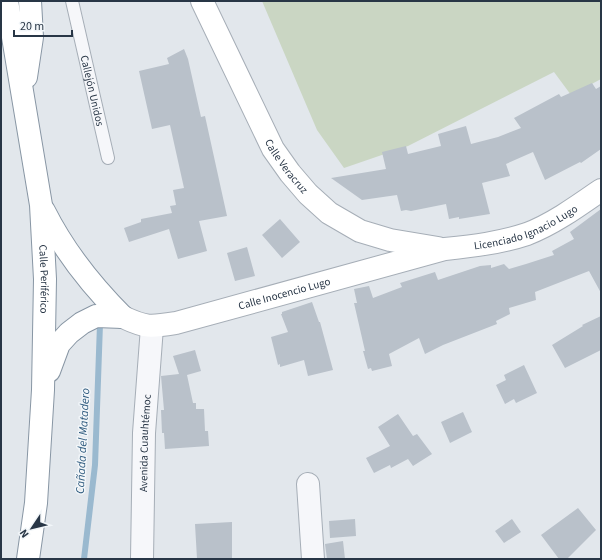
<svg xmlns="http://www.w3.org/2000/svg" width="602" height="560" viewBox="0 0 602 560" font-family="'Source Sans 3',sans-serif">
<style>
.green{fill:#cad6c3}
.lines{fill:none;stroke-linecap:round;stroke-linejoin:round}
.stream{stroke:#9ab9cf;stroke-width:6}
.building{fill:#b9c1ca}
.lane-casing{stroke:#a6aeb7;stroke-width:14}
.street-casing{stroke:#a6aeb7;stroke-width:24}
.secondary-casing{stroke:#a6aeb7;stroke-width:24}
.highway-casing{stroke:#8896a4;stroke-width:24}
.lane{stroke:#f6f7fa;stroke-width:12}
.street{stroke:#f6f7fa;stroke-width:22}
.secondary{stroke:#fff;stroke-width:22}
.highway{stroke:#fff;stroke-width:22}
.labels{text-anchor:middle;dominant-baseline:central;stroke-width:3;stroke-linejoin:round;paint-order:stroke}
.street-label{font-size:11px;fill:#283646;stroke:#f2f6f9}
.water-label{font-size:12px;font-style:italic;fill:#2e5a7e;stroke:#f2f6f9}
</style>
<rect width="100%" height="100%" fill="#e2e7ec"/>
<path class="green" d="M262,1H601V79L571,95L554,72L408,146L344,168L317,130Z"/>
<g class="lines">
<path class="stream" d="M84,559L95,465L100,324"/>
</g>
<path class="building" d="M184,49L188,59L201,117L205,116L227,216L199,221L207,251L178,259L169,229L129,242L124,228L141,222V219L172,213L170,206L176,205L173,190L184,188L170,125L152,129L139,71L169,64L167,58Z
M592,83L596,89L601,86V149L581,163L580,162L545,180L533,152L506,164L510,176L482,183L490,214L459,219V217L449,219L446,204L411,211L406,210L401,211L397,195L362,200L331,178L386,169L382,152L406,146L408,154L441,146L438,134L466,126L471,144L498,137L521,128L514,118L559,94L561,97Z
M601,209V293L589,271L535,292L536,300L509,308L510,314L496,321L497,324L443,345L425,354L419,338L389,354L392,366L372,371L371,368L368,369L363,351H365L354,303H357L354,289L369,286L373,298L402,287L400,283L435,272L438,280L480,266L491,265V268L504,264L509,269L526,264L554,255L552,251L574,239L570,232Z
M280,219L300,242L282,258L262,235Z
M247,247L255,276L235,281L227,253Z
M312,302L319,322H320L333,370L308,376L304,360L280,367V364L278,365L271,337L288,332L281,314H282V312Z
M601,316V350L565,368L552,345L583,326L582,325Z
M195,350L201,371L187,375L193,403H196V409H204L205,431H208L209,446L165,449L164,433H162L161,410H164L161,376L179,374L173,356Z
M524,365L537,393L516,403L514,399L505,404L496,385L506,380L504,375Z
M463,412L472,432L450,443L441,422Z
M398,414L413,436L417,434L432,454L413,466L408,459L391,468L390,465L374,473L366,458L390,446L378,427Z
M578,508L596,530L567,559H559L541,535Z
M355,519L356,536L330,538L329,521Z
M512,519L521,532L504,543L495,531Z
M232,522V559H197L195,524Z
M343,541L345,559H327L325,544Z"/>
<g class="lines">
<g class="lane-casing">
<g id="lane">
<path id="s1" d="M72,1L108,158"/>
</g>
</g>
<g class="street-casing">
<g id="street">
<path d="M308,484L313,559"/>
<path id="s2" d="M142,559L144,433L152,327"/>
</g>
</g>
<g class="secondary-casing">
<g id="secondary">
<path id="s3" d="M202,1L273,149L290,173L308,194L329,213L360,231L390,240L438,248"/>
<path id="s4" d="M123,317C146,328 151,327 176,323L445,249C473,246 500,243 527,234C553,224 578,206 601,190"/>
</g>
</g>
<g class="highway-casing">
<g id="highway">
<path id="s5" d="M7,1L41,205L45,279L43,390L36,503L28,559"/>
<path d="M26,77L32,37L30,1"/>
<path d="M44,211C64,251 91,285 123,317"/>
<path d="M49,371L59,344L69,333L82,323L96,316L123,317"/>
</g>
</g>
<use href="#lane" class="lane"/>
<use href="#street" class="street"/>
<use href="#secondary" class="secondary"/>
<use href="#highway" class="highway"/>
</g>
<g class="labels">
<g class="street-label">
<text stroke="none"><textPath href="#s1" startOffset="92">Callejón Unidos</textPath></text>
<text stroke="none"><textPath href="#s3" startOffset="186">Calle Veracruz</textPath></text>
<text stroke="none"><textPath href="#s4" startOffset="418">Licenciado Ignacio Lugo</textPath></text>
<text stroke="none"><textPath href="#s5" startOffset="281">Calle Periférico</textPath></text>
<text stroke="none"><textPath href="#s4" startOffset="167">Calle Inocencio Lugo</textPath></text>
<text stroke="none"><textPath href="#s2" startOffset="116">Avenida Cuauhtémoc</textPath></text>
</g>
<g class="water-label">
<text transform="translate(83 441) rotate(-87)">Cañada del Matadero</text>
</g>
</g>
<rect width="602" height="560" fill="none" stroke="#283646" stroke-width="4"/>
<g transform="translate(32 528) rotate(235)" stroke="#f2f6f9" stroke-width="3" paint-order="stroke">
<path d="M0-3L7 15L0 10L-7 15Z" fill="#283646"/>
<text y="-6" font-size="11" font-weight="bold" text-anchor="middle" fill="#283646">N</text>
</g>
<path d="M14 30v6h58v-6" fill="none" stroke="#283646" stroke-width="2"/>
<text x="20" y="30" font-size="12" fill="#283646" stroke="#f2f6f9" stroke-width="3" paint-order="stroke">20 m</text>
</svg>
